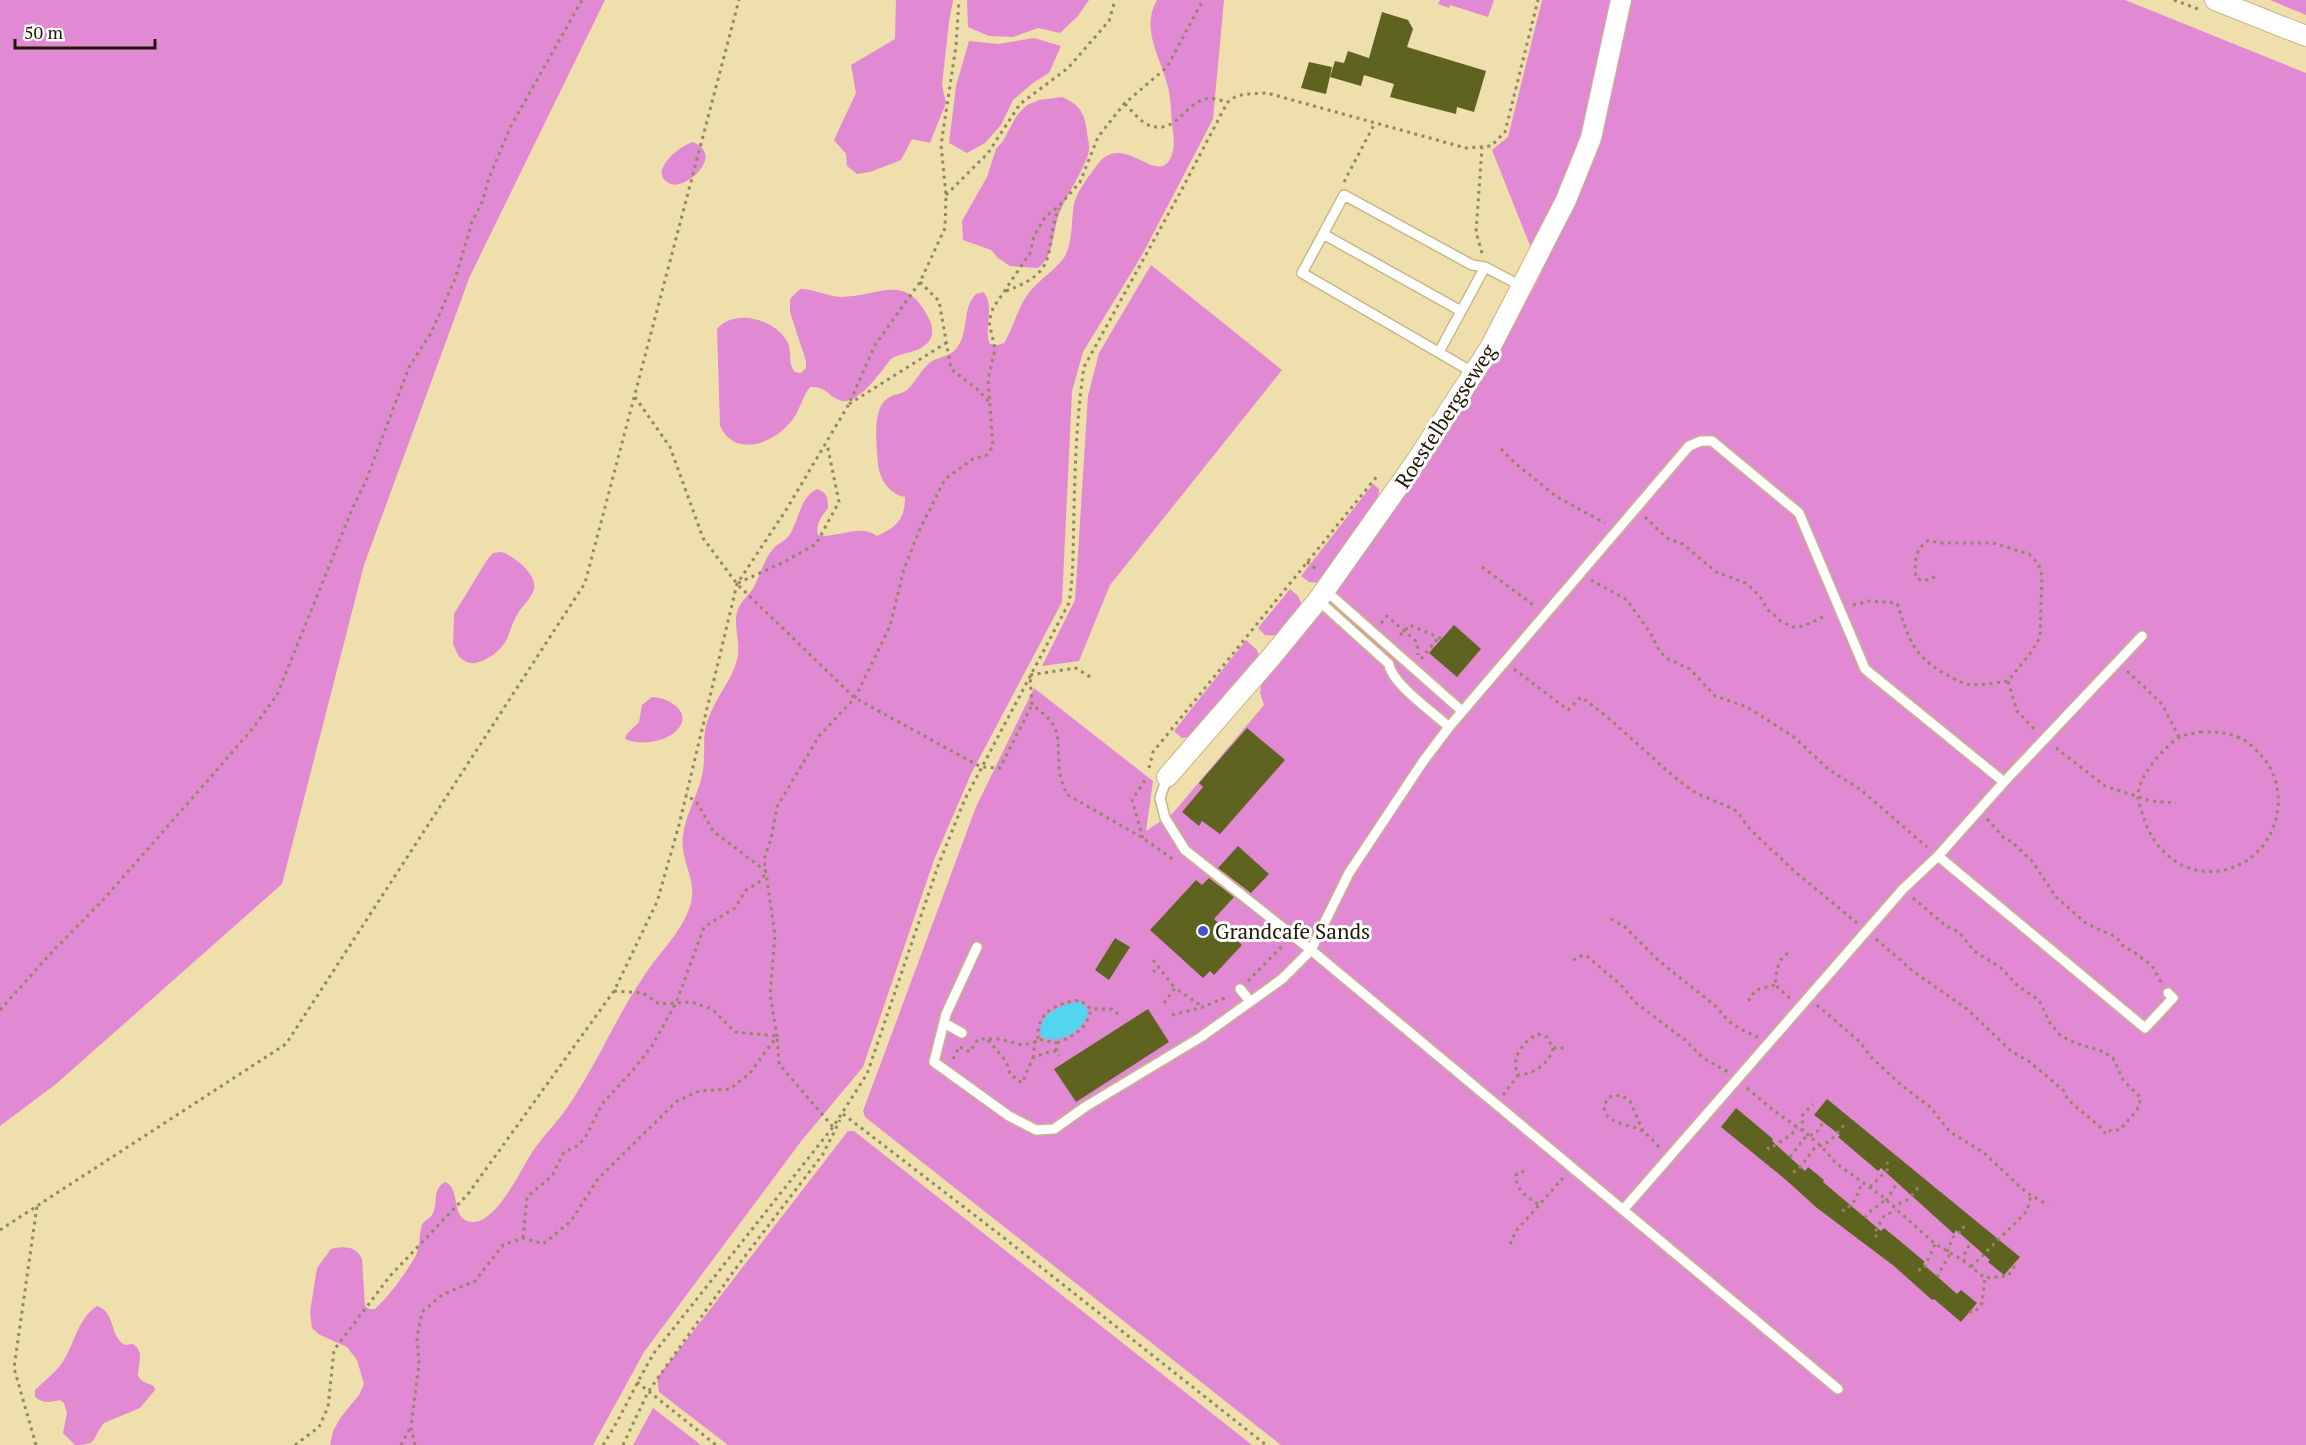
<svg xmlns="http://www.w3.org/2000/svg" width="2306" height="1445" viewBox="0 0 2306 1445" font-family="'PT Serif',serif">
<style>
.green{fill:#e289d4}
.water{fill:#52d6ef}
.building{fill:#5e6320}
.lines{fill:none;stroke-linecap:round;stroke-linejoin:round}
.service-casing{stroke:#c6b785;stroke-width:12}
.minor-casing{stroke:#c6b785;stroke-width:22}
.path{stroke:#938762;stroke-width:3;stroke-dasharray:3 4.5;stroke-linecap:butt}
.service{stroke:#fff;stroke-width:9}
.minor{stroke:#fff;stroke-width:20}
.poi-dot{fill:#4655ca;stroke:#fff;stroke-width:2}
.labels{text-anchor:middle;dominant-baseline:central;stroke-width:6;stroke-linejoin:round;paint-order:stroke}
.street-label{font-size:21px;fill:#1e1805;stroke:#fff}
.poi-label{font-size:21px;fill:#1e1805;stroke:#fff;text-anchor:start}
</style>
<rect width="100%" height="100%" fill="#efdfac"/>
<path class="green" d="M0,0H605L470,276L364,565L282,884L56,1084L0,1126Z
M896,0H953L949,22L942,85L946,103L930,143L912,139L901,160L870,172L857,174L847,166L846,154L834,140L856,93L851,65L895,39Z
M967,0H1089L1078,16L1060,33L1038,28L1013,37L989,36L968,27Z
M1157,0H1224L1213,119L1142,255L1083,352L1072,391L1062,602L971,774L934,860L863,1067L802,1140L644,1352L593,1445H330L333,1431L341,1417L359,1395L364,1384L357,1360L347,1347L320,1335L312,1328L310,1312L317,1268L331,1249C344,1246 356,1246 362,1259L365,1306L369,1309H375C390,1295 405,1274 415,1257C421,1246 418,1236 422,1225C424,1221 429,1219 432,1215C439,1204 431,1190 445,1182C462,1188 449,1221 473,1222C498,1222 522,1166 535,1148C546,1133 559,1120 569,1105C597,1064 616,1017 644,976C658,954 680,934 689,909C700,880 679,863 683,835C686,812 700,792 703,770C706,751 701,735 709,717C716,697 732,680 737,660C742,642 731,624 739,607C743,599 751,593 755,585C761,573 764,559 773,549C778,543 786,541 790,534C799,520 800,497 817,489C827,493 828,497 828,508C822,516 815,524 818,535C838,539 860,523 877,536C897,527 905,519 905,497C889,494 880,480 878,464C877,447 871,409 888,398C894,394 903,394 908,389C917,380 922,368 932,361C941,356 949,357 956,349C970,332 961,309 976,294L983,292C996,304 983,329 990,344L998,345L1004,343C1014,327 1017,309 1028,294C1038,280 1060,267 1066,254C1073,239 1071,220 1074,204C1077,191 1089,176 1097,165C1124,127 1162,195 1173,151C1175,143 1173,132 1172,124C1171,112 1171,99 1168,87C1161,58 1140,29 1157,0Z
M1440,0H1494L1488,17L1450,5L1449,8L1438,4Z
M1542,0H1611L1584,131L1564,199L1533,253L1492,150L1508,137Z
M1627,0H2125L2306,73V1445H1281L865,1117L863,1111L976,807L1034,688L1153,781L1146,831L1173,813L1264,705L1260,693L1262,681L1450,425L1504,342L1537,281L1555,243Z
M2270,0H2306V15Z
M1034,38L1061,46L1049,73L1033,83L1013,100L1001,125L985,143L967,153L949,143L956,86L969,41L998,44Z
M1062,97C1079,104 1085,113 1087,132C1087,137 1090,144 1089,150C1087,165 1066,196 1059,214C1052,233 1055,255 1038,268L1010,266L998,258L991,250L963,240L962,221L987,177L996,149L1003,141L1017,115L1027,105L1039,100Z
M693,142C726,156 685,190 671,184C646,174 678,146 693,142Z
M1151,265L1282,370L1110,585L1079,661L1042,666L1075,600L1088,396L1099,353Z
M800,289C814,289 826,296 840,297C881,297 906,270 930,321C934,330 933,339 925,345C915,354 901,352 891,359C881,371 857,408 839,400C825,394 828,387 810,387C803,396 801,406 795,416C779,441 737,461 720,426L717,329C734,308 774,319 787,341C793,352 787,363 795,372L801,373L806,368V361L790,312V299Z
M1373,484L1379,489L1378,501L1321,583L1309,582L1301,576Z
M502,552C514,556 541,577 533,592C529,601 521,607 517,615C512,623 510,633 506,641C500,651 484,664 471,663C467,663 462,659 459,657L453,644L454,614L487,560L493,553Z
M1290,589L1298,596L1303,607L1280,636L1265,635L1258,628Z
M1246,640L1257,650L1260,659L1193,736L1182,738L1174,731Z
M652,697C667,697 693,711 678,729C668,742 639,746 625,739L626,735L639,722L642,705Z
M848,1131H854L1252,1445H728L659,1392L657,1378Z
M97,1306C116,1312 109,1336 125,1345L133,1344C145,1352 138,1363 138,1376L142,1381L154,1386L155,1390L140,1408L104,1423C91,1439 99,1445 75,1445L63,1433L67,1413L64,1403L60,1400C51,1402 43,1404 35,1397V1390C44,1381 55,1373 62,1363C75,1344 77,1319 97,1306Z
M653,1408L701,1445H633Z"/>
<path class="water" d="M1079,1002L1085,1005L1088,1013C1083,1030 1064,1042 1046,1039L1041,1036C1036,1014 1062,1004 1079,1002Z"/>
<path class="building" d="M1382,12L1408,20L1413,29L1407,47L1486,71L1474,112L1457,107L1456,114L1390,97L1394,84L1364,75L1361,86L1330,77L1335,61L1344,63L1348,51L1369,58Z
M1309,62L1332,67L1326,94L1301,88Z
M1454,625L1481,649L1457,677L1429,653Z
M1247,728L1285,760L1220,834L1202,821L1199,826L1182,812L1203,787L1199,783Z
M1238,846L1269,874L1251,893L1218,868Z
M1209,878L1234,897L1214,919L1242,945L1214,975L1210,971L1203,978L1150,930L1196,880L1202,885Z
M1115,938L1130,947L1109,980L1095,970Z
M1148,1009L1169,1042L1076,1102L1054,1069Z
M1827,1099L2020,1257L2004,1275L1988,1262L1990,1260L1956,1230L1954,1234L1881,1168L1878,1171L1838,1137L1840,1135L1814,1115Z
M1736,1108L1773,1139L1772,1141L1805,1171L1808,1167L1824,1180L1823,1182L1881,1231L1884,1228L1900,1241L1925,1262L1923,1264L1957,1294L1961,1290L1977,1303L1961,1322L1934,1299L1932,1300L1894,1266L1817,1208L1786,1180L1721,1127Z"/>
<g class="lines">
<g class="service-casing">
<path id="service" d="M1323,234L1461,311
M1439,352L1485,267
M1474,373L1302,273L1344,195L1472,265L1485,267L1523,287
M1325,590L1462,711
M1318,600L1389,664C1391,683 1434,713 1449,727
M1167,777L1160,798L1165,818L1185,850L1311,950L1838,1389
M1938,856L2145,1028L2173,998L2168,993
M977,947L946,1014L934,1062L1009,1116L1036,1130L1054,1129L1085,1107L1201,1037L1282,979L1311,950L1349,873L1422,763L1449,727L1689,446L1701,441H1712L1799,513L1865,669L2004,782
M1240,989L1250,1001
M944,1023L962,1033
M1623,1210L1903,889L1938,856L2004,782L2142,636"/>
</g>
<g class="minor-casing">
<path id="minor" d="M2215,0L2306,36
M1167,777L1273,655L1318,600L1417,460L1490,348L1566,200L1591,138L1621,0"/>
</g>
<path class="path" d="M2174,0L2198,9
M1125,104C1132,111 1141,123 1151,126C1184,136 1188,83 1227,103
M1344,182L1375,123
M946,195L988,153L1020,104L1068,68L1109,21L1115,0
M1482,253L1476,232L1482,148
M920,282L939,301L951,369L977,389L990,403
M1006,291C1063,270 1042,251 1059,208
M635,397L670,447L703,538L737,584L855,698L981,767L1000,768L1032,705
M849,404L946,343
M1501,449L1515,463L1557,497L1605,523
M1645,517L1667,538L1683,544L1716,572L1746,583L1759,595L1768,610L1782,622L1793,627L1804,626L1827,615
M1307,562L1317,570
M1482,567L1536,607
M1935,577L1923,581L1916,578C1914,562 1915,549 1929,540L1939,543H1993L2029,554L2038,563L2042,576L2040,637L2032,651L2008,681L2017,711L2035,730
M1591,580L1627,600L1651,634L1660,652L1668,659L1690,669L1715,696L1747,707L1794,737L1828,769L1861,790L1927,847
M738,583L784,562L816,544L839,502L827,444
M1853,605L1869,601L1897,603C1909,638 1911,654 1945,674C1951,677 1959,682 1966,684C1978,686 1995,683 2008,681
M1381,623L1387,616L1417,642L1418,655
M1400,635L1410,625L1442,639
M1421,659L1438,638
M1514,669L1568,710L1581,697C1620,724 1652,761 1690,789C1704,799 1725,803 1736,811C1741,816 1745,824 1750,829C1764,843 1779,856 1793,870L1857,923
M2127,671L2162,704L2179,737
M1090,677L1076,668L1030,675L1032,705C1062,726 1057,732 1059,766C1059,776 1064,785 1066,794L1143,838L1174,860
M2200,732C2214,732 2226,732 2240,738C2248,741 2255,749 2261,755C2297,795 2274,863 2219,871C2182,876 2152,849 2143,815C2141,809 2138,802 2138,797C2137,778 2163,748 2178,738C2184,734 2193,734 2200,732Z
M2056,748L2105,786L2151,801L2176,803
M1149,768L1153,752L1378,475
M1987,819L2003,837L2013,843L2032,861L2056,897L2087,924L2116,937L2122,945L2138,955L2152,966L2161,982
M1143,838L1132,800L1147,777
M1913,898L1946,926L1959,932L1974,951L2001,968L2018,986L2039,1000L2050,1023L2059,1034L2070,1041L2104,1052L2113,1058L2123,1080L2141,1098L2137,1110L2120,1130L2104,1131
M1611,919L1624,926L1659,961L1718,1008C1728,1024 1741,1030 1758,1037
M1876,939L1914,972L1967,1009L2011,1051L2030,1062L2064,1091L2068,1100L2098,1125L2108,1136
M1153,960L1175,988
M1573,960L1583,955L1588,957L1621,985L1636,1003L1685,1040L1703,1058L1728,1072
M1153,972L1159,967
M1248,981L1283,945
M614,991L643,993L659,1004L691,1002L712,1009L735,1032L777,1036L779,1064L833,1127
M1790,998L1775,985C1777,973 1776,961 1787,954L1790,955
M1750,1001L1749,999L1756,990L1775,985
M1164,1003L1175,988L1203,1007
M1817,1005L1860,1042L1872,1058L1901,1085L1930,1107L1950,1132L1983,1152L2027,1193L2048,1205
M0,1010L52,952L103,900L203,786L253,728L277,695L353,507L365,483L409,367L431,333L455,279L472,222L482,202L489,178L511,126L582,0
M1172,1015L1203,1007L1229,996
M1038,1039C1036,1012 1056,1003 1080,1000L1091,1009H1112L1119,1015
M988,1040L1006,1061L1010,1074L1022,1083L1033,1058L1045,1053L1056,1051L1059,1056
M1057,1043C1074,1036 1087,1029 1091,1009
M960,1047L970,1052L978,1039H999L1022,1045L1035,1042
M1553,1048C1549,1064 1534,1074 1518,1075C1510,1057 1523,1042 1538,1034L1547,1037L1553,1048H1568
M1033,1058L1035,1042L1038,1039L1057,1043L1056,1051
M953,1059L958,1049
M1747,1088L1773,1110L1807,1134L1821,1146L1837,1164L1883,1197L1935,1244L1961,1259L1985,1278L2008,1276L2014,1267L2012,1265
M1503,1095L1518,1075
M843,1114L999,1234L1266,1445
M1643,1131L1630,1101L1621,1095L1609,1097L1604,1105C1604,1125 1629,1123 1642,1131C1648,1134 1654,1142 1660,1148
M1803,1131L1802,1116L1813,1104
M1810,1136L1819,1130L1823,1122
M1767,1147L1769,1149L1791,1135L1797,1127
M1790,1157L1807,1135
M1524,1172L1521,1171L1516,1175C1515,1189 1527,1197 1539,1205
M1793,1172L1798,1170L1814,1149L1830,1141L1844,1125L1847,1127
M1870,1187L1888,1169L1887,1161
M1886,1201L1897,1183
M1892,1207L1907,1200L1918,1188L1922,1189
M1842,1210L1845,1211L1856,1199L1862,1182
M1865,1218L1868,1213L1885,1200
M0,1230L286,1044L585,583L739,0
M1877,1237L1874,1234L1884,1216L1896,1210
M523,1238L527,1197L552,1176L564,1152L577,1146L585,1138L602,1104L633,1070L652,1046L676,1003L704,927L735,908L746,890L758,883L767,872L713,831L698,804L686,794
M1510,1244L1516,1231L1563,1178
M1947,1252L1953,1237L1964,1229L1962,1223
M1964,1262L1965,1251L1971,1243
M1971,1267L2027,1211L2031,1195
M1918,1270L1924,1269L1935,1244
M1937,1277L1950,1254
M1969,1312H1975L1982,1303L1985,1278
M637,1382L716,1445
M36,1445L14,1368L37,1206
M295,1445L319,1427L328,1407L334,1350L390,1276L468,1194L614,991L657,902L679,825L737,584L786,510L849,404L875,345L920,282L945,228L946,195L941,145L956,46L959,0
M401,1445L410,1428
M415,1445L411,1427L419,1364L417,1338L422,1312L442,1295L475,1281L503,1245L523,1238L543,1244L571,1221L598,1179L677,1101L699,1091L730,1089L750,1073L777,1036L770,995L775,935L764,859L771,839L777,807L819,736L855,698L890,626L904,569L919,531L945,479L973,459L987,455L993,446L988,380L995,349L989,322L993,308L1030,253L1034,236L1045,217L1059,206L1080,182L1098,137L1124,104L1167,67L1203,0
M603,1445C622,1416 636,1383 654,1353L833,1127L867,1074L938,866L965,799L1069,603C1074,573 1073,542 1074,511C1075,463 1077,414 1084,367L1181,191L1227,103C1237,92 1253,94 1267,93L1466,148L1491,146L1505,132L1538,0
M623,1445L648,1392L736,1268L823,1154L840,1120"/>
<use href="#service" class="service"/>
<use href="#minor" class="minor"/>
</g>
<circle class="poi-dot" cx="1203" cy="931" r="6"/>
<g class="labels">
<g class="street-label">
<text transform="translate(1445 416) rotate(-57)">Roestelbergseweg</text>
</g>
<g class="poi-label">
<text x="1215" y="931">Grandcafe Sands</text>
</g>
</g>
<path d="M15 39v9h140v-9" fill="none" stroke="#1e1805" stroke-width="3"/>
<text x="24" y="39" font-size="18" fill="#1e1805" stroke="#ffffff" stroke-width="4.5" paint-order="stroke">50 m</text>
</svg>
